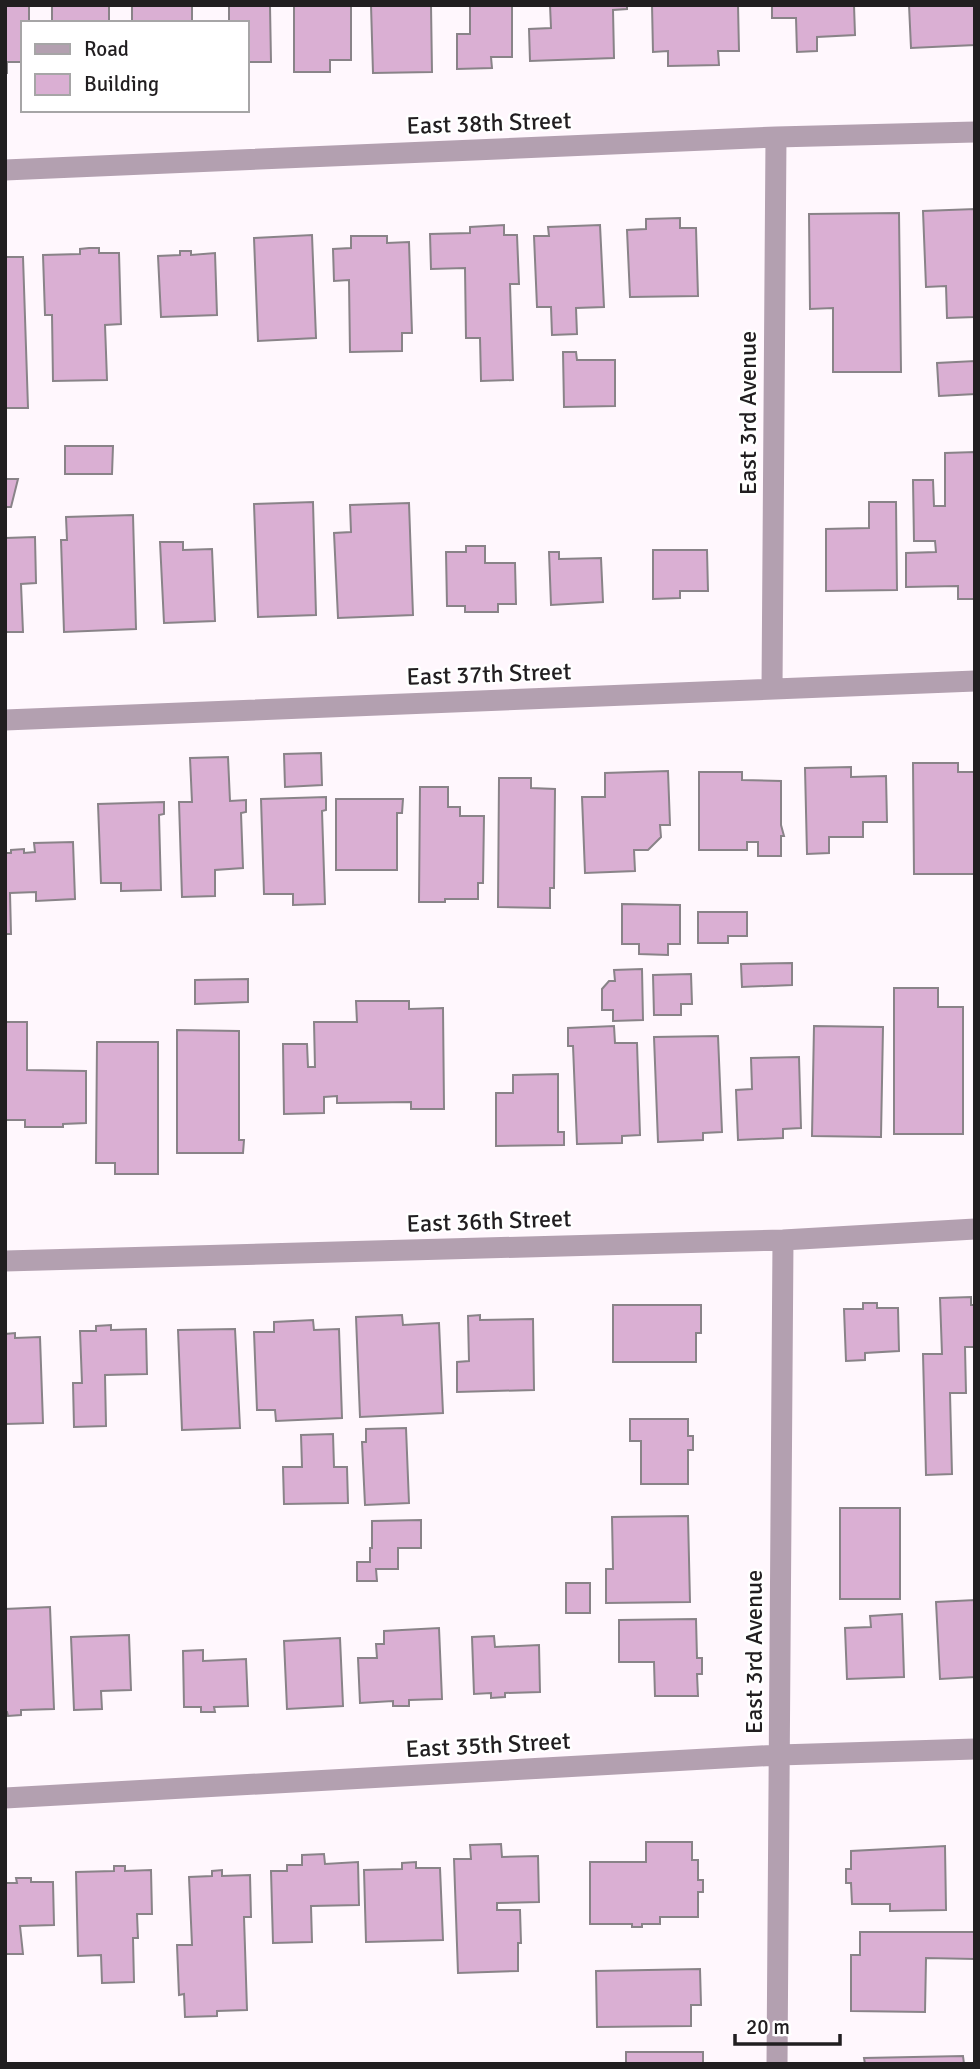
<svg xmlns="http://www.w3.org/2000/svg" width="980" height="2069" viewBox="0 0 980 2069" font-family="Signika,sans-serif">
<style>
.building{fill:#daafd3;stroke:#898388;stroke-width:2}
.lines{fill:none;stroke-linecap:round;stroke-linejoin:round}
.minor{stroke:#b3a0b0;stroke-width:21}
.labels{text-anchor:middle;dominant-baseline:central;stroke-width:5;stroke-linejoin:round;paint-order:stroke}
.street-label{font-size:24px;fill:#211e20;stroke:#fff}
</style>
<rect width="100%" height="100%" fill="#fff7fd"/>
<path class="building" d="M5,5H29V23H23V62H7V73H5Z
M92,5L109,6V23H52V6Z
M132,5H192V23H132Z
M235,5L270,6L271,62H249V73H247V23H229V6Z
M294,5H351V60H330V72H294Z
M371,5H431L432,72L373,73Z
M470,5H512V57H491L492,68L457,69V34H470Z
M550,5H627V9L613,10L614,58L530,61L529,29L551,28Z
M652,5H738L739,51H718L719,65L668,66V51L653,52Z
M772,5H854L855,35L817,37V51L797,52L796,18H772Z
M909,5H975V45L911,48Z
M975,209V317L947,318L946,286L926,287L923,211Z
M899,213L901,372H833V308L810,309L809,214Z
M680,218V228H696L698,296L630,297L627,230L646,229V219Z
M504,225V235H517L519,284H510L513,380L481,381L480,338H466L465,268L431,269L430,234L470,233V227Z
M600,225L604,307L576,308L577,334L552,335L551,307H537L534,236H549L548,227Z
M312,235L316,338L258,341L254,238Z
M351,236H387V243L409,242L412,333H402V351L350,352L349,280L334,281L333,249L351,248Z
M89,248H99V253H119L121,324L105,325L107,380L53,381L52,315H45L43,255L80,254V249Z
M180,251H191V255L215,253L217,315L161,317L158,256L180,255Z
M5,257H23L28,408H5Z
M563,352H576L577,360H615V406L564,407Z
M975,361V394L939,396L937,363Z
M65,446H113L112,474H65Z
M975,452V599H958V586L906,587V553L936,552L935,541H914L913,480H933L934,506H945V453Z
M5,479H18L11,507H5Z
M313,502L316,615L258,617L254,504Z
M869,502H896L897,590L826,591V529L869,528Z
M409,503L413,615L338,618L334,533L351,532L350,505Z
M133,515L136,629L64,632L61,540H67L66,517Z
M35,537L36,583L21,584L23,632H5L6,538Z
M160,542H183V550L212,549L215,621L164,623Z
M466,546H485V563H515L516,604H498V612H465V606H447L446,552H466Z
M653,550H707L708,591H680V598L653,599Z
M549,552H559V559L601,558L603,602L551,605Z
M321,753L322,785L285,787L284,754Z
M228,757L230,801L246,800V812L241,813L243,868L215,870V896L182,897L179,802H192L190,758Z
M913,763H958V772H975V874H914Z
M851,767V777L886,776L887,822H863V837H829V853L807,854L805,768Z
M668,771L670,825H660L661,837L648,850H634L635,871L585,873L582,797H605V773Z
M699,772H742V780L781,781V825L784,836H781V856H758V842H747V850H699Z
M499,778H531V788L555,789L554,888H550V908L498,907Z
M420,787H448V807H460V816H484L483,883H478V899H445V902H419Z
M326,797V810L322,811L325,904L293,905V894H264L261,799Z
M336,799H403L402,813H397V870H336Z
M164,802V814L159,815L161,890L121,891V883H101L98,804Z
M73,842L75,899L36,901V892L10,893L11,934H5V853H11V850L24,849V853L35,852L34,843Z
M622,904L680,905V944H668V955L639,954V944H622Z
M698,912H747V936H728V943H698Z
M792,963V985L742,987L741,964Z
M642,969L643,1020L613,1021V1010H602V989L609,981H615L614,970Z
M691,974L692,1004H681V1015H654L653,975Z
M248,979V1002L195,1004V980Z
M894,988H938V1007H963V1134H894Z
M356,1001H409V1009L443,1008L444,1109H411V1102L337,1103V1096L324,1097V1113L284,1114L283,1044H307L308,1067H315L314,1022H357Z
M5,1022H27V1070L86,1071V1123L63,1124V1127H25V1120H5Z
M614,1026L615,1043H637L640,1135L622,1136V1143L577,1144L573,1046H568V1028Z
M814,1026L883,1027L881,1137L812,1136Z
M177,1030L239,1031V1140H244L243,1153H177Z
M718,1036L722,1132L703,1133V1140L658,1142L654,1037Z
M97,1042H158V1174H115V1163H96Z
M799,1057L801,1128L783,1129V1138L738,1140L736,1090L752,1089L751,1058Z
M558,1074V1132H564V1145L496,1146V1093H513V1075Z
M971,1297V1305H975V1347H965L966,1393H950L952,1474L926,1475L923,1354H942L940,1298Z
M863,1303H877V1308H898L899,1351L865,1353V1360L846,1361L844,1309H863Z
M613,1305H701V1333H696V1362H613Z
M402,1315L403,1325L439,1323L443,1413L360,1417L356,1317Z
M480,1315V1320L533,1319L534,1390L457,1392V1362L469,1361L468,1316Z
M313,1320L314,1330L339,1329L342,1418L276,1421L275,1410H257L254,1332H274V1322Z
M111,1325V1330L146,1329L147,1374L105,1375L106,1426L74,1427L73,1383H82L80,1331H96V1326Z
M235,1329L240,1428L182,1430L178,1330Z
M15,1333V1338L40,1337L43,1423L5,1424V1334Z
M630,1419H688V1436H693V1450H688V1484H641V1441H630Z
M406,1428L409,1503L365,1505L362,1442H366V1429Z
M333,1434L334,1467H347L348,1503L284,1504L283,1467H302L301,1435Z
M840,1508H900V1599H840Z
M688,1516L690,1602L606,1603V1569H613L612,1517Z
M421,1520V1548H398V1569H376L377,1581H357V1562H370V1548H372V1521Z
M566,1583H590V1613H566Z
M975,1600V1677L940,1679L936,1602Z
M50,1607L54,1709L21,1710V1715L8,1716L7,1712H5V1609Z
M902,1614L904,1677L847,1679L845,1628L871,1627L870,1616Z
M696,1619L697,1658H702V1674H697L698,1696H655L654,1662H619V1620Z
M439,1628L442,1699L409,1700V1706H393V1701L360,1703L358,1658H377L376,1644H384V1631Z
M129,1635L131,1690L101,1691L102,1709L74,1710L71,1637Z
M494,1636L495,1647L539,1645L540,1692L505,1693V1697L491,1698V1693L474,1694L472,1637Z
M340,1638L343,1706L287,1709L284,1641Z
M203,1650V1661L246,1659L248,1706L214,1707L215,1712H201V1707H184L183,1651Z
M646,1842H692V1860H698V1880H703V1892H698V1917H660V1924H642V1927H632V1924H590V1862H646Z
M501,1844L502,1857L538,1856L539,1902L497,1903V1910H520L521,1943H518V1971L458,1973L454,1859H471L470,1845Z
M945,1846L946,1910L890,1911V1904H852L851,1883H846V1869H851V1851Z
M324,1854L325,1864L358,1862L359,1905L311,1906L312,1942L273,1943L271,1871H287V1865H302V1855Z
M416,1862V1868H440L443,1940L366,1942L364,1870L402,1869V1863Z
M114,1866H125V1871L151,1870L152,1914H137L138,1938H133L134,1982L102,1983L101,1955L78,1956L76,1872L114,1871Z
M222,1870V1876L250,1875L251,1917H244L247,2010L217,2011V2016L185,2017L184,1994L179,1995L177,1945H192L189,1877L212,1876V1871Z
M16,1878H31V1882H53L54,1925L20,1926L23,1954H5V1883H17Z
M860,1932H975V1959L926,1958L925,2012L851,2011V1955H860Z
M700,1969L701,2005H691V2026L597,2027L596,1971Z
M626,2052H703V2064H626Z
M963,2056L964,2064H865L864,2058Z"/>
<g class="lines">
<path class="minor" d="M5,170L776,137L975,132
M772,689L776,137
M5,720L975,681
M5,1261L783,1240L975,1229
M5,1798L779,1755L975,1749
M777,2064L783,1240"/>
</g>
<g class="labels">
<g class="street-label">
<text transform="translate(489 123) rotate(-2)">East 38th Street</text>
<text transform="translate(748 413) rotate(-90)">East 3rd Avenue</text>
<text transform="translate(489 674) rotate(-2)">East 37th Street</text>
<text transform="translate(489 1221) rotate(-2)">East 36th Street</text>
<text transform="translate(754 1652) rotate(-90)">East 3rd Avenue</text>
<text transform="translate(488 1745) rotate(-3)">East 35th Street</text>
</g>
</g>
<rect width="980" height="2069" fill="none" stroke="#211e20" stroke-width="14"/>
<rect x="21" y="21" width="228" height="91" fill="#ffffff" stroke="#a6a5a6" stroke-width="2"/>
<rect x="35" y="44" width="35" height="10" fill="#b3a0b0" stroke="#a6a5a6" stroke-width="2"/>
<text x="84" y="56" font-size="21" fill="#211e20">Road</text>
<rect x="35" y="74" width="35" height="21" fill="#daafd3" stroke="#a6a5a6" stroke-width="2"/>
<text x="84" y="91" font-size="21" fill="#211e20">Building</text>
<path d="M735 2034v10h105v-10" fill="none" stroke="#211e20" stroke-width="3.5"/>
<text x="746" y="2034" font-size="21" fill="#211e20" stroke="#ffffff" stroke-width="5" paint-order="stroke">20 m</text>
</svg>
